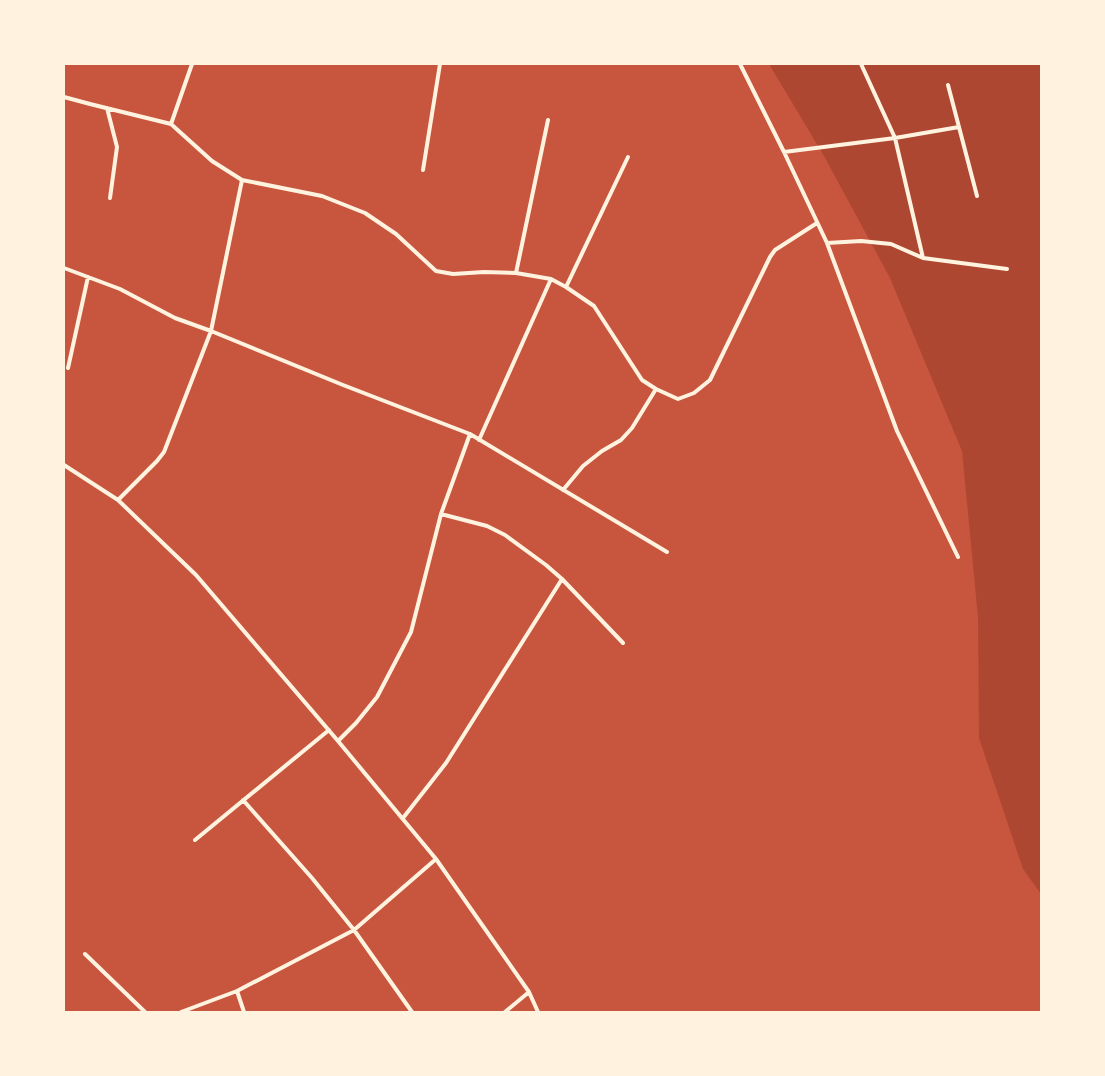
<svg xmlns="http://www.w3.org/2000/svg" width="1105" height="1076" viewBox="0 0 1105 1076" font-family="'Playfair Display',serif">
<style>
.green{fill:#ae4732}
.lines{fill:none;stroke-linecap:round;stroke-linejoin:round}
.minor{stroke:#fff3e0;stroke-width:4}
</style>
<rect width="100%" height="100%" fill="#c8553d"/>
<path class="green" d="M769,64H1041V894L1023,869L979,738L978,617L962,451L890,278L824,156Z"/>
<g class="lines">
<path class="minor" d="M740,64L784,152L827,243L897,431L958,557
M861,64L895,138L923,258
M948,85L977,196
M64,97L90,104L171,124L212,161L242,180L322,196L365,213L396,234L436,271L453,274L484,272L516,273L551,279L566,287L594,306L642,380L656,389L678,399L694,393L710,380L770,257L775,250L817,223
M107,108L117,147L110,198
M171,124L192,64
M784,152L895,138L959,127
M423,170L440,64
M827,243L861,241L891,244L923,258L1007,269
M64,268L120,289L175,318L211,331L343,385L470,434L667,552
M516,273L548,120
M566,287L628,157
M68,368L88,277
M479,440L551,279
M64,465L118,500L196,575L338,741L436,859L529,992L538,1012
M563,490L583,466L602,451L621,440L632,428L656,389
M118,500L157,461L164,452L211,331L242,180
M441,514L487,526L505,535L546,565L562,579L623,643
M338,741L356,723L377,697L411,632L441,514L470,434
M243,800L312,878L354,930L412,1012
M403,818L446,763L562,579
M195,840L329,730
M85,954L145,1012
M237,991L244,1012
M181,1012L237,991L354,930L436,859
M505,1012L529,992"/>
</g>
<rect width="1105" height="1076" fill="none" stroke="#fff3e0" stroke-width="130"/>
</svg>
